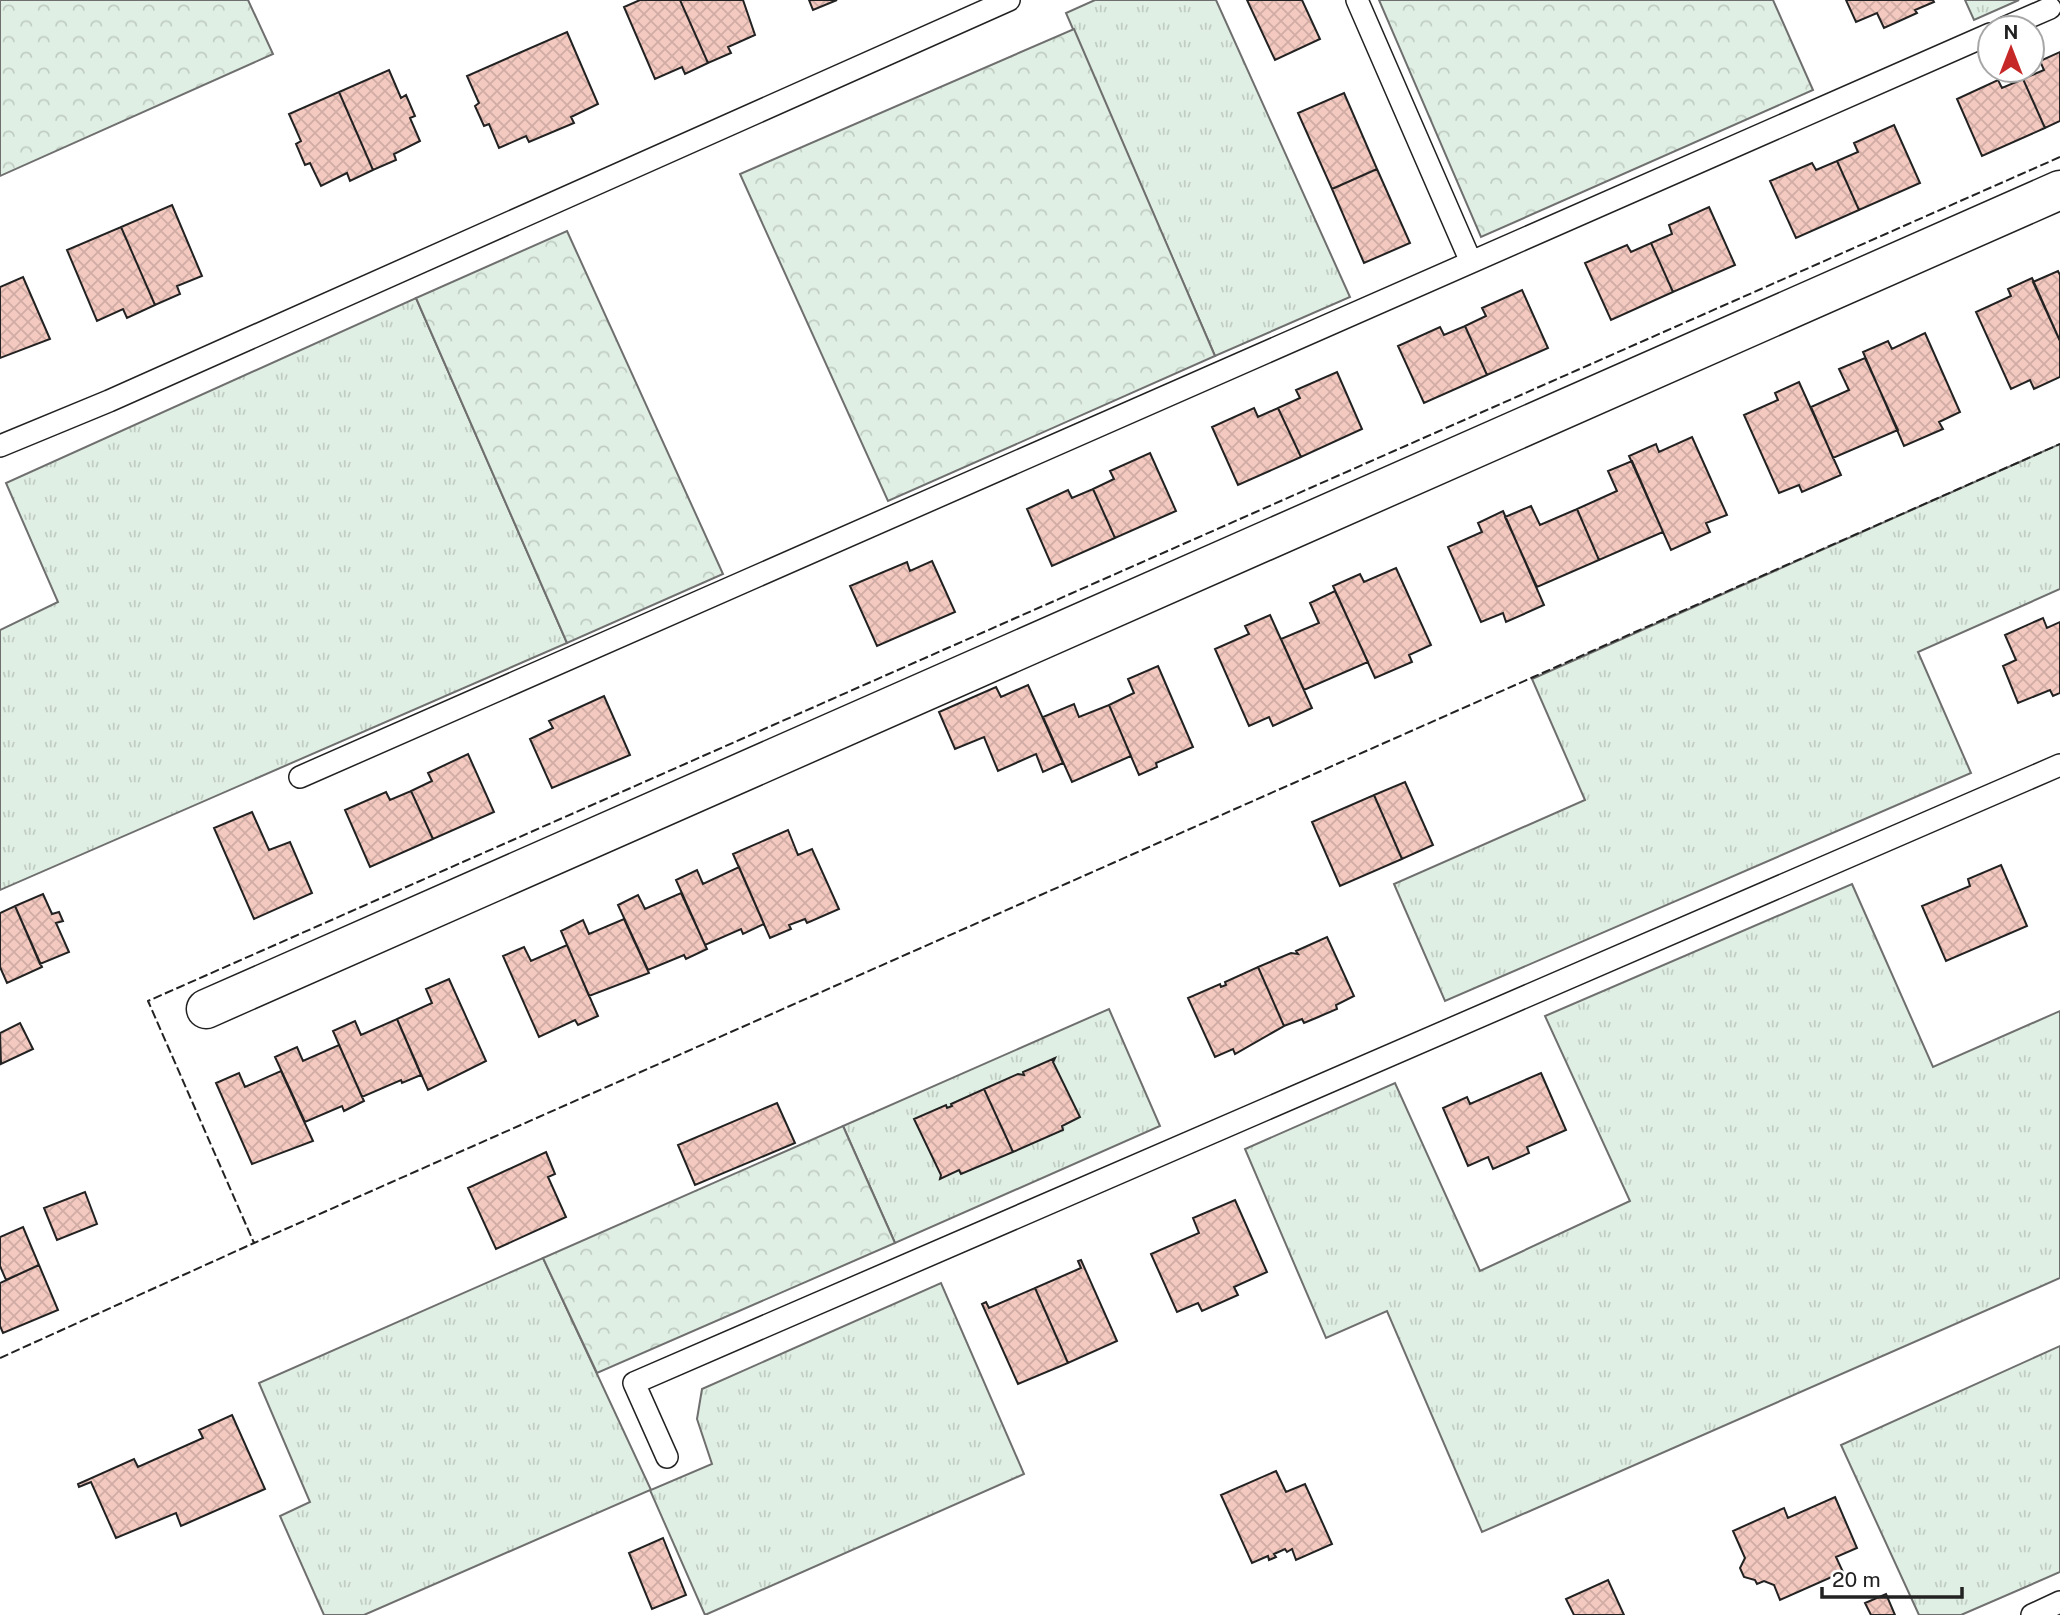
<svg xmlns="http://www.w3.org/2000/svg" width="2060" height="1615" viewBox="0 0 2060 1615" font-family="'Public Sans',sans-serif">
<style>
.grass{fill:url(#grass-tufts);stroke:#6f6f6f;stroke-width:2}
.forest{fill:url(#forest-crowns);stroke:#6f6f6f;stroke-width:2}
.building{fill:url(#building-cross-hatch);stroke:#222;stroke-width:2}
.lines{fill:none;stroke-linecap:round;stroke-linejoin:round}
.service-casing{stroke:#222;stroke-width:24}
.minor-casing{stroke:#222;stroke-width:41}
.service{stroke:#fff;stroke-width:21}
.minor{stroke:#fff;stroke-width:38}
.fence{stroke:#222;stroke-width:2;stroke-dasharray:9 3.5;stroke-linecap:butt}
</style>
<defs>
<pattern id="grass-tufts" width="24" height="20" patternUnits="userSpaceOnUse" patternTransform="scale(1.75)"><rect width="24" height="20" fill="#e0efe3"/><path d="M3 7l-1-3M5 7V3M7 7l1-3M15 17l-1-3M17 17v-4M19 17l1-3" fill="none" stroke="#c0cdc2"/></pattern>
<pattern id="forest-crowns" width="20" height="18" patternUnits="userSpaceOnUse" patternTransform="scale(1.75)"><rect width="20" height="18" fill="#e0efe3"/><path d="M2 6a3 3 0 1 1 6 0M12 15a3 3 0 1 1 6 0" fill="none" stroke="#c0cdc2"/></pattern>
<pattern id="building-cross-hatch" width="8" height="8" patternUnits="userSpaceOnUse" patternTransform="scale(1.75)"><rect width="8" height="8" fill="#f3c9c0"/><path d="M0 0l8 8M0 8l8-8" fill="none" stroke="#d0aca5"/></pattern>
</defs>
<rect width="100%" height="100%" fill="#fff"/>
<path class="grass" d="M1095,0H1216L1350,297L1215,356L1066,13Z
M1965,0H2019L1974,20Z
M416,298L567,643L0,890V630L58,602L6,483Z
M2060,444V589L1918,652L1971,773L1445,1001L1394,884L1585,800L1532,679Z
M1852,884L1933,1067L2060,1011V1278L1482,1532L1387,1311L1326,1338L1245,1149L1395,1083L1480,1271L1630,1201L1545,1016Z
M1109,1009L1160,1126L895,1243L843,1126Z
M543,1258L651,1490L712,1464L697,1419L702,1389L941,1283L1024,1474L705,1615L650,1490L364,1615H324L280,1516L310,1502L259,1383Z
M2060,1346V1572L1961,1615H1919L1841,1445Z"/>
<path class="forest" d="M0,0H248L273,54L0,176Z
M1379,0H1773L1813,90L1481,237Z
M1074,29L1215,356L888,501L740,174Z
M567,231L723,574L567,643L416,298Z
M843,1126L895,1243L597,1373L543,1258Z"/>
<path class="building" d="M640,0H680L708,63L685,74L682,67L655,79L624,7Z
M680,0H743L755,35L728,47L731,53L708,63Z
M809,0H837L813,10Z
M1247,0H1302L1320,39L1275,60Z
M1846,0H1933L1934,2L1915,10L1917,13L1884,28L1877,13L1856,22Z
M567,32L598,104L571,117L574,123L529,142L526,136L499,148L489,124L484,126L475,106L479,103L467,76Z
M2060,52V121L2045,128L2023,79L2044,70L2040,61Z
M389,70L401,98L406,95L415,116L410,118L420,141L394,154L396,160L373,170L339,92Z
M2023,79L2045,128L1982,156L1957,99L1998,80L2002,88Z
M339,92L373,170L350,181L347,173L321,186L310,163L305,165L296,144L301,141L289,114Z
M1344,93L1377,169L1332,189L1298,113Z
M1894,125L1920,183L1859,210L1837,161L1858,152L1854,143Z
M1837,161L1859,210L1796,238L1770,181L1812,163L1816,170Z
M1377,169L1410,243L1364,263L1332,189Z
M172,205L202,276L177,286L180,294L155,305L121,227Z
M1709,207L1735,265L1673,292L1651,243L1672,234L1669,225Z
M121,227L155,305L127,318L123,309L97,321L67,250Z
M1651,243L1673,292L1611,320L1585,263L1627,245L1631,252Z
M2058,271L2060,275V341L2033,282Z
M23,277L50,339L0,358V287Z
M2032,278L2060,341V377L2034,389L2030,380L2011,389L1976,312L2011,296L2008,289Z
M1522,290L1548,348L1487,375L1465,326L1486,316L1482,308Z
M1465,326L1487,375L1424,403L1398,346L1440,327L1444,335Z
M1925,333L1960,412L1939,422L1943,429L1904,446L1863,352L1888,341L1892,349Z
M1865,358L1898,430L1833,458L1811,407L1849,390L1839,369Z
M1337,372L1362,429L1301,457L1278,408L1300,398L1296,390Z
M1799,382L1841,475L1802,492L1799,485L1779,493L1744,415L1778,400L1775,393Z
M1254,408L1258,417L1278,408L1301,457L1238,485L1212,427Z
M1692,437L1727,515L1706,523L1710,532L1671,550L1629,456L1656,444L1659,452Z
M1150,453L1176,511L1115,538L1093,489L1114,479L1110,471Z
M1632,461L1663,532L1599,560L1577,509L1617,491L1608,471Z
M1093,489L1115,538L1052,566L1027,509L1068,490L1072,498Z
M1531,506L1540,525L1577,509L1599,560L1537,587L1505,517Z
M1503,511L1544,605L1506,622L1503,613L1481,622L1448,547L1482,532L1478,523Z
M932,561L955,612L877,646L850,586L907,562L910,571Z
M1396,568L1431,645L1409,655L1412,662L1375,678L1333,586L1360,574L1364,582Z
M1335,591L1368,662L1304,690L1281,639L1319,623L1310,603Z
M1270,615L1312,708L1273,726L1269,717L1249,726L1215,649L1249,634L1245,626Z
M2043,618L2047,628L2060,622V693L2053,696L2050,690L2018,703L2003,666L2016,660L2005,635Z
M1158,666L1193,747L1156,763L1157,767L1139,775L1109,705L1134,693L1128,679Z
M1028,685L1063,763L1043,772L1036,754L998,771L984,737L955,749L939,712L996,687L1001,697Z
M604,696L630,755L552,788L530,739L553,728L549,721Z
M1074,704L1079,717L1109,705L1131,756L1072,782L1043,717Z
M468,754L494,812L433,839L411,791L432,781L428,773Z
M1405,782L1433,845L1402,859L1374,795Z
M411,791L433,839L370,867L345,810L386,792L390,800Z
M1374,795L1402,859L1340,886L1312,822Z
M252,812L269,850L290,842L312,893L254,919L214,828Z
M788,830L798,855L812,849L839,909L807,923L805,919L789,925L791,929L770,938L733,854Z
M2001,865L2027,926L1946,961L1922,906L1970,886L1968,879Z
M739,867L764,924L743,934L741,929L705,945L676,880L697,870L703,884Z
M681,893L707,949L686,959L684,955L648,970L618,905L638,895L645,909Z
M43,894L52,914L59,912L63,921L56,923L69,952L40,964L15,906Z
M15,906L42,967L7,983L0,967V913Z
M624,919L649,973L589,996L561,931L583,920L589,934Z
M1327,937L1354,996L1336,1005L1337,1009L1316,1018L1304,1023L1302,1019L1284,1026L1258,967L1291,953L1298,954L1296,951Z
M567,945L598,1016L578,1025L575,1020L539,1037L503,956L524,947L531,961Z
M1258,967L1284,1026L1235,1054L1233,1049L1215,1057L1188,998L1220,984L1221,987L1226,985L1225,982Z
M449,979L486,1061L428,1090L397,1019L432,1003L426,989Z
M397,1019L421,1075L402,1083L401,1080L362,1097L333,1031L355,1021L361,1035Z
M20,1023L33,1049L1,1064L0,1033Z
M339,1045L364,1101L344,1111L342,1106L305,1122L275,1057L297,1047L303,1061Z
M1055,1058L1053,1062L1080,1117L1062,1126L1063,1130L1013,1152L984,1089L1018,1074L1024,1075L1023,1072Z
M281,1071L313,1141L252,1164L216,1083L239,1073L245,1087Z
M1541,1073L1566,1130L1527,1147L1529,1153L1493,1169L1488,1157L1468,1166L1443,1108L1467,1097L1470,1104Z
M984,1089L1013,1152L961,1174L959,1170L940,1179L941,1175L914,1119L946,1105L947,1108L952,1106L951,1104Z
M777,1103L795,1143L695,1185L678,1145Z
M546,1152L555,1174L548,1177L566,1217L496,1249L468,1188Z
M85,1192L97,1224L57,1240L44,1208Z
M1235,1200L1267,1272L1234,1287L1238,1295L1202,1311L1198,1303L1177,1312L1151,1254L1199,1233L1193,1218Z
M23,1227L39,1265L6,1280L0,1266V1237Z
M1081,1260L1117,1341L1068,1363L1035,1288L1081,1268L1078,1261Z
M39,1265L58,1310L3,1333L0,1326V1283Z
M1035,1288L1068,1363L1018,1384L982,1304L986,1302L989,1308Z
M232,1415L265,1489L181,1526L176,1513L116,1538L91,1482L79,1487L78,1484L134,1459L138,1467L203,1438L199,1430Z
M1276,1471L1286,1492L1305,1484L1332,1544L1296,1560L1292,1549L1287,1552L1285,1549L1274,1554L1276,1557L1269,1560L1268,1556L1252,1563L1221,1495Z
M1835,1497L1857,1548L1836,1557L1843,1572L1780,1600L1774,1585L1764,1581L1757,1584L1755,1580L1744,1577L1740,1568L1745,1558L1733,1531L1784,1508L1788,1518Z
M663,1538L686,1595L652,1609L629,1553Z
M1608,1580L1624,1615H1574L1566,1599Z
M1886,1594L1895,1615H1871L1865,1603Z"/>
<g class="lines">
<g class="service-casing">
<path id="service" d="M1357,0L1471,262
M2004,28L2050,8
M0,446L109,401L1009,0
M300,777L1990,34
M667,1457L634,1383L2060,765
M2032,1615L2060,1602"/>
</g>
<g class="minor-casing">
<path id="minor" d="M206,1009L2060,190"/>
</g>
<use href="#service" class="service"/>
<use href="#minor" class="minor"/>
<path class="fence" d="M2060,157L148,1001L254,1243L2060,444
M0,1358L254,1243"/>
</g>
<g transform="translate(2011 49)"><circle r="33" fill="#ffffff" stroke="#a7a7a7" stroke-width="2"/>
<path d="M0-5L12 26L0 18L-12 26Z" fill="#c62828"/>
<text y="-10" font-size="19" font-weight="bold" text-anchor="middle" fill="#222222">N</text>
</g>
<path d="M1822 1587v10h140v-10" fill="none" stroke="#222222" stroke-width="3.5"/>
<text x="1832" y="1587" font-size="21" fill="#222222" stroke="#ffffff" stroke-width="5" paint-order="stroke">20 m</text>
</svg>
